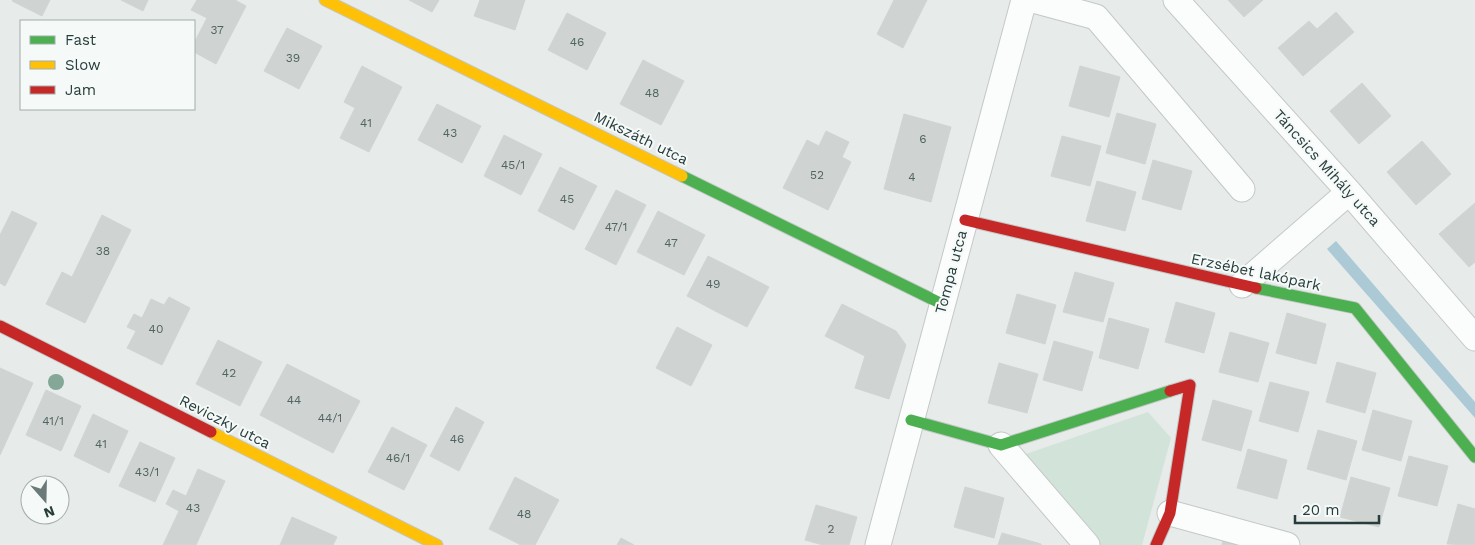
<svg xmlns="http://www.w3.org/2000/svg" width="1475" height="545" viewBox="0 0 1475 545" font-family="'Work Sans',sans-serif">
<style>
.green{fill:#d2e3da}
.water{fill:#acc9d6}
.building{fill:#cfd4d3;stroke:#d0d4d3}
.lines{fill:none;stroke-linecap:round;stroke-linejoin:round}
.street-casing{stroke:#c4c8c7;stroke-width:27}
.fast-casing{stroke:#c1c7c5;stroke-width:13}
.slow-casing{stroke:#c1c7c5;stroke-width:13}
.jam-casing{stroke:#c1c7c5;stroke-width:13}
.street{stroke:#fbfcfc;stroke-width:25}
.fast{stroke:#4caf50;stroke-width:11}
.slow{stroke:#ffc107;stroke-width:11}
.jam{stroke:#c62828;stroke-width:11}
.tree{fill:#84a898}
.labels{text-anchor:middle;dominant-baseline:central;stroke-width:4;stroke-linejoin:round;paint-order:stroke}
.number-label{font-size:12px;fill:#516462}
.street-label{font-size:15px;fill:#263d3b;stroke:#f5f9f8}
</style>
<rect width="100%" height="100%" fill="#e7ebea"/>
<path class="green" d="M1148,412L1171,438L1142,545H1096L1023,455Z"/>
<path class="water" d="M1336,241L1475,402V418L1327,249Z"/>
<path class="building" d="M13,0H50L42,16L12,1Z
M121,0H148L143,11Z
M197,0H235L246,6L216,64L194,52V43L207,18L191,10Z
M409,0H439L432,12Z
M480,0H525L515,30L474,16Z
M894,0H927L903,48L877,34Z
M1228,0H1263L1244,17Z
M1336,12L1354,32L1303,76L1278,48L1309,21L1317,29Z
M567,13L606,33L587,70L548,50Z
M287,28L322,46L299,89L264,71Z
M643,60L684,81L661,125L620,104Z
M362,66L402,87L369,152L340,138L355,108L344,102Z
M1080,66L1120,77L1109,117L1069,106Z
M1362,83L1391,116L1359,144L1330,111Z
M437,104L481,126L462,163L418,140Z
M1117,113L1156,124L1145,164L1106,153Z
M904,114L951,127L941,164L894,151Z
M826,131L849,142L842,157L851,162L828,210L783,188L807,140L819,146Z
M504,135L542,154L521,195L484,176Z
M1062,136L1101,146L1090,186L1051,176Z
M1422,141L1451,174L1416,205L1387,172Z
M894,151L941,164L931,202L884,189Z
M1153,160L1192,171L1181,210L1142,199Z
M560,167L597,186L574,230L538,211Z
M1097,181L1136,192L1125,231L1086,221Z
M616,190L646,205L616,265L585,249Z
M1475,203V262L1469,267L1439,234Z
M12,211L37,223L5,286L0,283V235Z
M658,211L705,235L684,275L637,252Z
M102,215L131,230L85,323L46,304L62,272L72,277Z
M708,256L738,271L717,312L687,296Z
M738,271L769,287L747,327L717,312Z
M1075,272L1114,283L1103,322L1063,312Z
M1017,294L1056,305L1045,344L1006,333Z
M169,297L190,308L162,365L127,348L136,331L127,327L134,314L142,318L151,299L164,305Z
M1176,302L1215,313L1204,353L1165,342Z
M842,304L896,331L906,345L889,399L855,388L865,356L825,336Z
M1287,313L1326,324L1316,364L1276,353Z
M1109,318L1149,329L1138,369L1099,358Z
M677,327L712,345L691,386L656,368Z
M1230,332L1269,343L1258,382L1219,372Z
M218,340L262,362L240,406L196,384Z
M1054,341L1093,352L1082,391L1043,380Z
M1337,362L1376,373L1365,413L1326,402Z
M999,363L1038,374L1027,413L988,403Z
M287,364L327,384L300,436L260,415Z
M0,368L33,383L0,455Z
M1270,382L1309,392L1298,432L1259,421Z
M327,384L360,401L333,453L300,436Z
M46,390L81,406L61,451L26,435Z
M1213,400L1252,411L1241,451L1202,440Z
M456,407L484,422L459,471L430,456Z
M1373,410L1412,421L1401,461L1362,450Z
M93,414L128,431L109,473L74,456Z
M392,427L427,445L404,490L368,472Z
M1318,430L1357,441L1346,480L1307,469Z
M140,442L175,458L155,502L119,486Z
M1248,449L1287,460L1277,499L1237,488Z
M1409,456L1448,466L1437,506L1398,496Z
M198,469L225,481L196,545H163L179,511L166,504L173,490L186,496Z
M515,477L559,500L535,545H521L489,529Z
M1351,477L1390,488L1379,527L1340,517Z
M965,487L1004,498L994,538L954,527Z
M1458,504L1475,509V545L1447,544Z
M816,505L857,517L849,545H823L805,540Z
M292,517L337,537L333,545H280Z
M1002,533L1041,544V545H998Z
M621,538L634,545H617Z
M1223,540L1243,545H1222Z"/>
<g class="lines">
<g class="street-casing">
<path id="street" d="M1033,0L1096,17L1242,189
M1176,0L1349,192L1475,338
M1242,285L1349,192
M1001,445L1087,545
M1170,513L1287,545
M878,545L1024,0"/>
</g>
<g class="fast-casing">
<path id="fast" d="M682,176L942,304
M1256,288L1355,308L1475,457
M911,420L1001,445L1170,391"/>
</g>
<g class="slow-casing">
<path id="slow" d="M325,0L682,176
M211,432L437,545"/>
</g>
<g class="jam-casing">
<path id="jam" d="M965,220L1256,288
M0,326L211,432
M1156,545L1170,513L1190,385L1170,391"/>
</g>
<use href="#street" class="street"/>
<use href="#fast" class="fast"/>
<use href="#slow" class="slow"/>
<use href="#jam" class="jam"/>
</g>
<circle class="tree" cx="56" cy="382" r="8"/>
<g class="labels">
<g class="number-label">
<text x="217" y="30">37</text>
<text x="577" y="42">46</text>
<text x="293" y="58">39</text>
<text x="652" y="93">48</text>
<text x="366" y="123">41</text>
<text x="450" y="133">43</text>
<text x="923" y="139">6</text>
<text x="513" y="165">45/1</text>
<text x="817" y="175">52</text>
<text x="912" y="177">4</text>
<text x="567" y="199">45</text>
<text x="616" y="227">47/1</text>
<text x="671" y="243">47</text>
<text x="103" y="251">38</text>
<text x="713" y="284">49</text>
<text x="156" y="329">40</text>
<text x="229" y="373">42</text>
<text x="294" y="400">44</text>
<text x="330" y="418">44/1</text>
<text x="53" y="421">41/1</text>
<text x="457" y="439">46</text>
<text x="101" y="444">41</text>
<text x="398" y="458">46/1</text>
<text x="147" y="472">43/1</text>
<text x="193" y="508">43</text>
<text x="524" y="514">48</text>
<text x="831" y="529">2</text>
</g>
<g class="street-label">
<text transform="translate(641 138) rotate(26)">Mikszáth utca</text>
<text transform="translate(1327 168) rotate(48)">Táncsics Mihály utca</text>
<text transform="translate(951 272) rotate(-75)">Tompa utca</text>
<text transform="translate(1256 272) rotate(12)">Erzsébet lakópark</text>
<text transform="translate(225 422) rotate(27)">Reviczky utca</text>
</g>
</g>
<rect x="20" y="20" width="175" height="90" fill="#f5f9f8" stroke="#a2aeac"/>
<rect x="30" y="36" width="25" height="8" fill="#4caf50" stroke="#a2aeac"/>
<text x="65" y="45" font-size="15" fill="#263d3b">Fast</text>
<rect x="30" y="61" width="25" height="8" fill="#ffc107" stroke="#a2aeac"/>
<text x="65" y="70" font-size="15" fill="#263d3b">Slow</text>
<rect x="30" y="86" width="25" height="8" fill="#c62828" stroke="#a2aeac"/>
<text x="65" y="95" font-size="15" fill="#263d3b">Jam</text>
<g transform="translate(45 500) rotate(160)"><circle r="24" fill="#f5f9f8" stroke="#a2aeac"/>
<path d="M0-4L9 19L0 12L-9 19Z" fill="#6a7a78"/>
<text y="-8" font-size="14" font-weight="bold" text-anchor="middle" fill="#263d3b">N</text>
</g>
<path d="M1295 515v8h84v-8" fill="none" stroke="#263d3b" stroke-width="2.5"/>
<text x="1302" y="515" font-size="15" fill="#263d3b" stroke="#f5f9f8" stroke-width="4" paint-order="stroke">20 m</text>
</svg>
